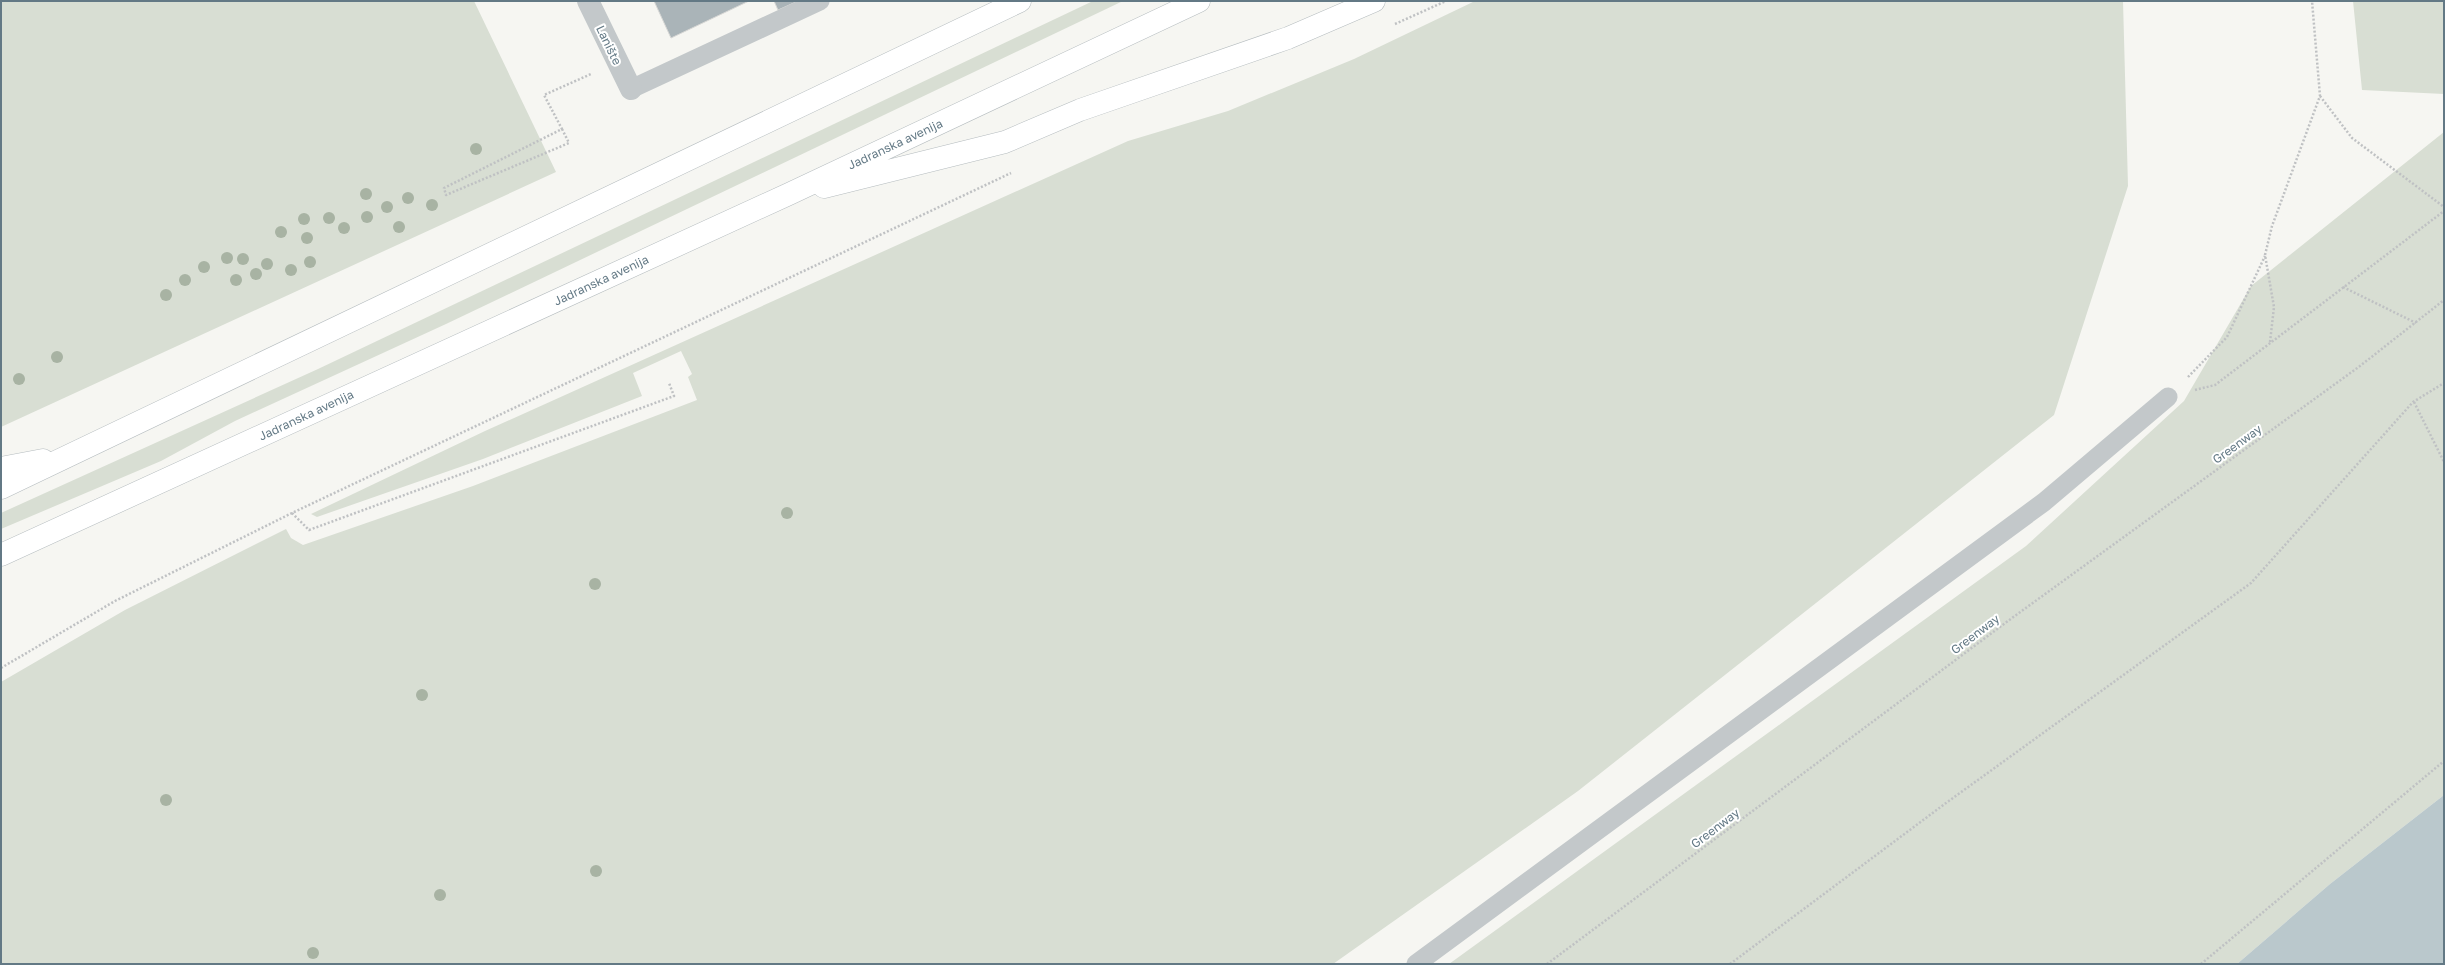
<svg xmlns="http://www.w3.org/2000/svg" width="2445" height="965" viewBox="0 0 2445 965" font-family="'Golos Text',sans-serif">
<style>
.green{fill:#d8ded3}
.water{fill:#bac8cc}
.building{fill:#aab4b8;stroke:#d7d7d5}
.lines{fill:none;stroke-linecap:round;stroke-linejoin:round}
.secondary-casing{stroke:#b5bcbf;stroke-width:23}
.path{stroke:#bfc1c3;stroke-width:2.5;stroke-dasharray:2 2;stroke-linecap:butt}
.service{stroke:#c3c8ca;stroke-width:19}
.minor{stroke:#c3c8ca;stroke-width:22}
.secondary{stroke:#fff;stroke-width:22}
.tree{fill:#a8b3a3}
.labels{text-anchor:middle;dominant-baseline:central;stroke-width:4;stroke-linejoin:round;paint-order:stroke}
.street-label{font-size:12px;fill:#637985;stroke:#fff}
</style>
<rect width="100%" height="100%" fill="#f6f6f2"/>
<path class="green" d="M1,1H474L556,172L1,427Z
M1093,1H1123L446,324L235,421L161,461L1,529V513L318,369Z
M1475,1H2123L2128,186L2054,415L1578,791L1333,964H1V682L125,610L286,529L291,538L303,545L473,486L697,400L688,377L692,374L681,351L633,373L642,396L483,459L317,517L311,514L485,431L1128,141L1228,111L1354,59Z
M2353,1H2444V94L2362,90Z
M2444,132V795L2330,884L2237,964H1449L2026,546L2184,401L2251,286Z"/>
<path class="water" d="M2444,795V964H2237L2330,884Z"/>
<path class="building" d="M654,1H749L671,38Z
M774,1H798L778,10Z"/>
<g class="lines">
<g class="secondary-casing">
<path id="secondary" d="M824,187L1005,142L1080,110L1288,38L1374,1
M1,468L43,460
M1,488L1020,1
M1,555L789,194L1199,1"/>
</g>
<path class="path" d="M1395,24L1446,1
M2320,96L2352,138L2444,207
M562,129L569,143L446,195L444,188L562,129L544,95L591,74
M2343,287L2416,323
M2270,342L2274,307L2265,255L2272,226L2320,96L2312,1
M2188,377L2227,337L2265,256
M2195,390L2215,385L2444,211
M2414,402L2444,462
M292,513L309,530L674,396L669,383
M1,668L115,601L292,513L1011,173
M1547,964L2012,618L2360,366L2444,300
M1730,964L1946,803L2251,583L2413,402L2444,383
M2201,964L2444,761"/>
<path class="service" d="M631,89L820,1
M1416,964L2044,502L2168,397"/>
<path class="minor" d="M588,1L631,89"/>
<use href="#secondary" class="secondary"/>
</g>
<g class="tree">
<circle cx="476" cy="149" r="6"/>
<circle cx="366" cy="194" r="6"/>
<circle cx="408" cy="198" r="6"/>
<circle cx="432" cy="205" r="6"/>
<circle cx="387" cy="207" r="6"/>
<circle cx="367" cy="217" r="6"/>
<circle cx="329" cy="218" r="6"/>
<circle cx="304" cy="219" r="6"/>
<circle cx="399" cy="227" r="6"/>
<circle cx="344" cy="228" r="6"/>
<circle cx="281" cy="232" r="6"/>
<circle cx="307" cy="238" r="6"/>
<circle cx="227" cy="258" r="6"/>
<circle cx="243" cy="259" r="6"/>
<circle cx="310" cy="262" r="6"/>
<circle cx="267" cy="264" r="6"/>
<circle cx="204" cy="267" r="6"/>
<circle cx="291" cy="270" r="6"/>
<circle cx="256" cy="274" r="6"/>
<circle cx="185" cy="280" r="6"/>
<circle cx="236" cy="280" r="6"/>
<circle cx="166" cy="295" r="6"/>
<circle cx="57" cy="357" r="6"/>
<circle cx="19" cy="379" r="6"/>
<circle cx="787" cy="513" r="6"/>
<circle cx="595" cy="584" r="6"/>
<circle cx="422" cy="695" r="6"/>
<circle cx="166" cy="800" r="6"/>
<circle cx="596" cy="871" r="6"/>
<circle cx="440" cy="895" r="6"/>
<circle cx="313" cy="953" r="6"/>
</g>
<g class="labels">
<g class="street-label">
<text transform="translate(609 45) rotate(64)">Lanište</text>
<text transform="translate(895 144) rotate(-25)">Jadranska avenija</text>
<text transform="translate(601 280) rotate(-25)">Jadranska avenija</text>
<text transform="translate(306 415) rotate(-25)">Jadranska avenija</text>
<text transform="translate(2237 444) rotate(-36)">Greenway</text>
<text transform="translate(1975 634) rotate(-37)">Greenway</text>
<text transform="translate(1715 828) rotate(-37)">Greenway</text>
</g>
</g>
<rect width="2445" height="965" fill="none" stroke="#637985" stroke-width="4"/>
</svg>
